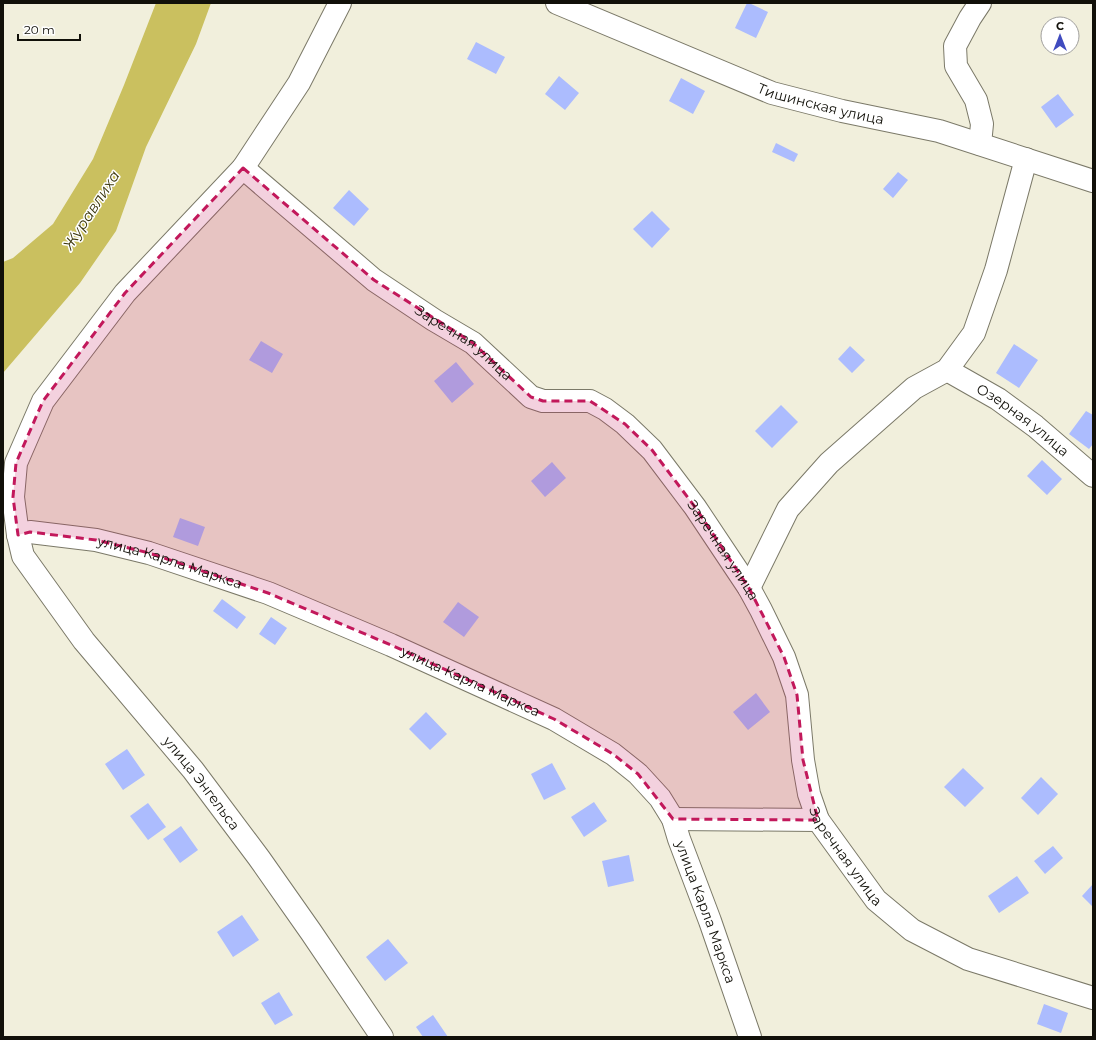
<svg xmlns="http://www.w3.org/2000/svg" width="1096" height="1040" viewBox="0 0 1096 1040" font-family="Montserrat,sans-serif">
<style>
.water{fill:#cac05f}
.building{fill:#acbcfe}
.lines{fill:none;stroke-linecap:round;stroke-linejoin:round}
.street-casing{stroke:#7b7968;stroke-width:24}
.street{stroke:#fff;stroke-width:22}
.marked{fill:#c2185b;fill-opacity:0.2;stroke:#c2185b;stroke-width:3;stroke-dasharray:8 5;stroke-linejoin:round}
.labels{text-anchor:middle;dominant-baseline:central;stroke-width:3;stroke-linejoin:round;paint-order:stroke}
.street-label{font-size:14px;fill:#111009;stroke:#fff}
.water-label{font-size:15px;font-style:italic;fill:#3a360b;stroke:#fff}
</style>
<rect width="100%" height="100%" fill="#f1efdc"/>
<path class="water" d="M156,3H211L196,44L146,147L116,231L80,283L3,373V262L13,258L53,224L93,159L124,85Z"/>
<path class="building" d="M747,3H749L768,12L756,38L735,28Z
M476,42L505,57L496,74L467,59Z
M559,76L579,93L565,110L545,94Z
M681,78L705,91L693,114L669,101Z
M1058,94L1074,115L1056,128L1041,107Z
M776,143L798,154L794,162L772,152Z
M898,172L908,180L893,198L883,189Z
M349,190L369,209L354,226L333,208Z
M652,211L670,229L652,248L633,229Z
M261,341L283,354L272,373L249,360Z
M1014,344L1038,360L1019,388L996,373Z
M850,346L865,360L852,373L838,359Z
M456,362L474,384L452,403L434,381Z
M781,405L798,422L772,448L755,431Z
M1086,411L1093,415V444L1089,449L1069,434Z
M1042,460L1062,479L1047,495L1027,476Z
M552,462L566,478L545,497L531,481Z
M180,518L205,527L198,546L173,537Z
M222,599L246,617L237,629L213,611Z
M458,602L479,617L464,637L443,622Z
M271,617L287,628L275,645L259,634Z
M756,693L770,712L748,730L733,712Z
M426,712L447,734L430,750L409,729Z
M127,749L145,775L123,790L105,764Z
M552,763L566,789L544,800L531,774Z
M963,768L984,788L965,807L944,787Z
M1041,777L1058,794L1038,815L1021,798Z
M594,802L607,821L584,837L571,817Z
M148,803L166,827L148,840L130,816Z
M181,826L198,850L180,863L163,839Z
M1053,846L1063,858L1045,874L1034,861Z
M629,855L634,881L608,887L602,861Z
M1017,876L1029,893L999,913L988,896Z
M1093,884V907L1082,896Z
M242,915L259,940L233,957L217,932Z
M388,939L408,963L385,981L366,957Z
M279,992L293,1015L275,1025L261,1003Z
M1044,1004L1068,1013L1061,1033L1037,1024Z
M433,1015L448,1037H423L416,1027Z"/>
<g class="lines">
<g class="street-casing">
<g id="street">
<path id="s1" d="M340,3L299,83L243,168L125,293L43,401L16,463L13,497L18,535L23,556L84,641L193,770L259,858L311,932L382,1037"/>
<path id="s2" d="M557,3L772,93L842,111L939,131L1093,181"/>
<path d="M980,3L970,18L955,46L956,66L976,100L982,124L980,144"/>
<path id="s3" d="M243,168L374,280L434,320L473,343L531,397L543,401H590L605,409L625,424L652,450L695,507L749,588L761,610L784,657L797,695L803,760L809,794L818,820L876,900L912,930L968,959L1093,998"/>
<path id="s4" d="M947,370L998,399L1035,426L1093,476"/>
<path id="s5" d="M18,535L30,532L96,540L149,553L268,593L391,645L554,719L613,754L638,774L660,798L673,819L679,839L710,921L750,1037"/>
<path d="M749,588L788,509L829,463L914,388L947,370L974,333L996,270L1026,159"/>
<path d="M673,819L818,820"/>
</g>
</g>
<use href="#street" class="street"/>
</g>
<path class="marked" d="M243,168L374,280L473,343L531,397L543,401H590L625,424L652,450L695,507L749,588L784,657L797,695L803,760L818,820L673,819L638,774L613,754L554,719L391,645L268,593L149,553L96,540L30,532L18,535L13,497L16,463L43,401L125,293Z"/>
<g class="labels">
<g class="street-label">
<text stroke="none"><textPath href="#s2" startOffset="283">Тишинская улица</textPath></text>
<text stroke="none"><textPath href="#s3" startOffset="282">Заречная улица</textPath></text>
<text stroke="none"><textPath href="#s4" startOffset="91">Озерная улица</textPath></text>
<text stroke="none"><textPath href="#s3" startOffset="631">Заречная улица</textPath></text>
<text stroke="none"><textPath href="#s5" startOffset="156">улица Карла Маркса</textPath></text>
<text stroke="none"><textPath href="#s5" startOffset="480">улица Карла Маркса</textPath></text>
<text stroke="none"><textPath href="#s1" startOffset="950">улица Энгельса</textPath></text>
<text stroke="none"><textPath href="#s3" startOffset="967">Заречная улица</textPath></text>
<text stroke="none"><textPath href="#s5" startOffset="828">улица Карла Маркса</textPath></text>
</g>
<g class="water-label">
<text transform="translate(91 210) rotate(-57)">Журавлиха</text>
</g>
</g>
<rect width="1096" height="1040" fill="none" stroke="#111009" stroke-width="8"/>
<g transform="translate(1060 36)"><circle r="19" fill="#ffffff" stroke="#a09f9d"/>
<path d="M0-3L7 15L0 10L-7 15Z" fill="#404bbf"/>
<text y="-6" font-size="11" font-weight="bold" text-anchor="middle" fill="#111009">С</text>
</g>
<path d="M18 34v6h62v-6" fill="none" stroke="#111009" stroke-width="2"/>
<text x="24" y="34" font-size="12" fill="#111009" stroke="#ffffff" stroke-width="3" paint-order="stroke">20 m</text>
</svg>
